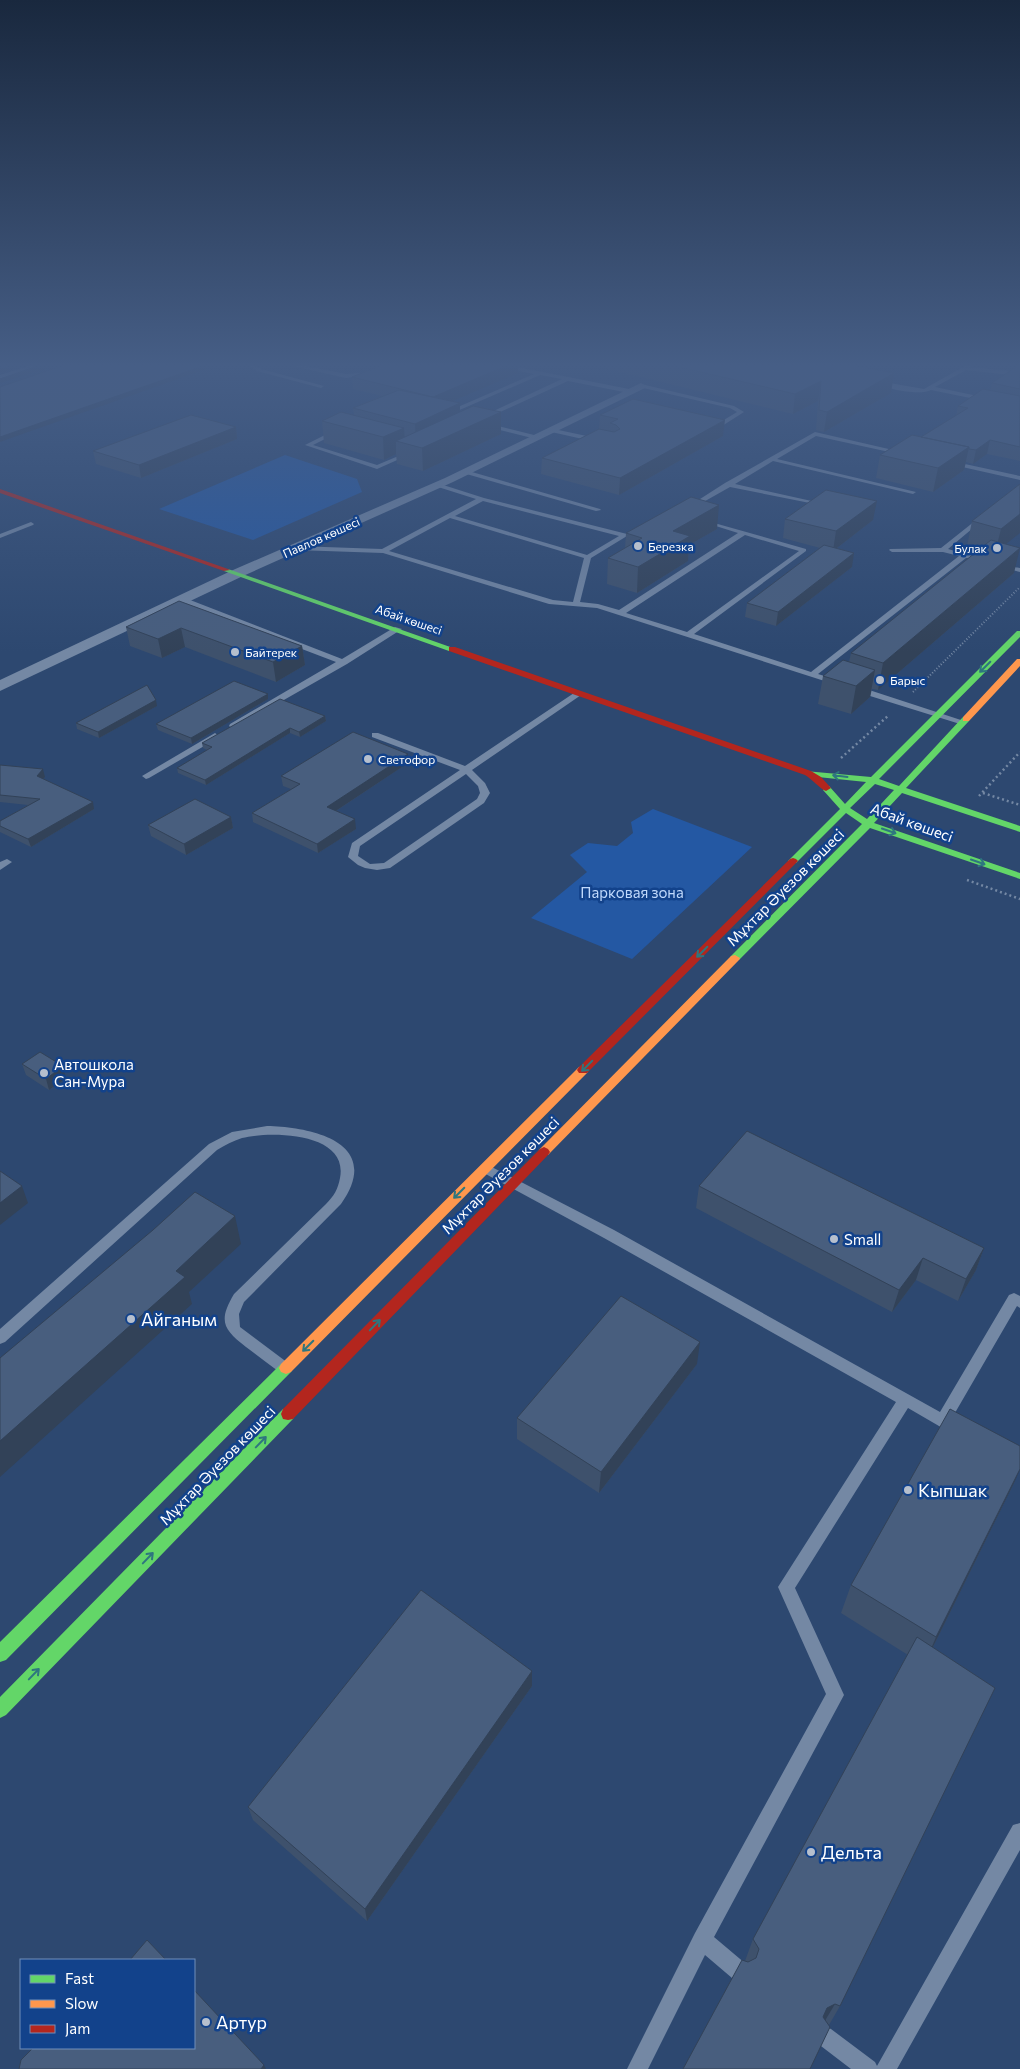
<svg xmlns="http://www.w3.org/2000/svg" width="1020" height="2069" viewBox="0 0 1020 2069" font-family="Commissioner,sans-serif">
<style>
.green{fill:#2458a3}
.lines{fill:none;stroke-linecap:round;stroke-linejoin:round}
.path-far1{stroke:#7488a4;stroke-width:2;stroke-dasharray:1 2;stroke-linecap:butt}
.path{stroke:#7488a4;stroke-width:2.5;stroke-dasharray:2 3;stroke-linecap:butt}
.lane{fill:#7488a4;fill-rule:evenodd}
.street{fill:#7488a4;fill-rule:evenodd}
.fast{fill:#63d668;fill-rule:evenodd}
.slow{fill:#ff974d;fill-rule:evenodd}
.jam{fill:#b3261e;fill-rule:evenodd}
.wall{fill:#3e516c}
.shaded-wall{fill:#324258}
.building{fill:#485e7e;stroke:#324258}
.oneway{stroke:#2e767f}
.poi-dot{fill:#b6bfcd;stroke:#12428b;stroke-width:2}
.labels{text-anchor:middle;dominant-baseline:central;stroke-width:5;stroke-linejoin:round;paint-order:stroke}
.far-street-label{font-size:12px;fill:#fff;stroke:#12428b}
.far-poi-label{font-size:12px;fill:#fff;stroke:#12428b;text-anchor:start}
.street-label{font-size:15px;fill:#fff;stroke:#12428b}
.park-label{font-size:15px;fill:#c0d9fc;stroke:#12428b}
.poi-label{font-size:15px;fill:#fff;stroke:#12428b;text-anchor:start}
.near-poi-label{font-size:18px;fill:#fff;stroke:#12428b;text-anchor:start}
</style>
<rect width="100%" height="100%" fill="#2d4870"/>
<path class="green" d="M285,455L357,479L362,492L253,540L159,509Z
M653,809L752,847L632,959L531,918L587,872L570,855L588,843L617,846L633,833L631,822Z"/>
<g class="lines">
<path class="path-far1" d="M913,692L1020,587"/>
<path class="path" d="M841,758L889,715
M983,793L1020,805
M979,796L1020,752
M967,880L1020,899"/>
<path class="lane" d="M244,362H251L261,369L324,386L321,388L257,371Z
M275,362H286L346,374L370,372L373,374L346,378Z
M345,362H360L357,364Z
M600,362H611L626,366L623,368Z
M972,362H979L971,367L1020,372V376L966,370L935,387L987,398L985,401L931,390C920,396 886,389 875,383L878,381L924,389Z
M512,366L629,389L632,391L629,393L568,381L487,418H483V416L562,379L540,375L448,415H444V413L534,374L510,369Z
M641,384L734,406L744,412L722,426L708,427V425L719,423L737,412L730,408L639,387Z
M486,423L538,436L539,437L536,439L484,426Z
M549,428L596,438L599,440L596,442L547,431Z
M337,429L339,432L313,445L377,465L408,452L413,453L377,469L305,445Z
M815,432L906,453L903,455L816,436L777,459L916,492L913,494L773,461L735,484L825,504V506L730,487L691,509L686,508L725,483Z
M951,461L1020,476V480L949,464V462Z
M465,470L600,509L601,510L596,511L463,473V471Z
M437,483L484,498L627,534V536L591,558L580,602L598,604L619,610L738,533L700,521V519L806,549V551L694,634L811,672L959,556L943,552H892L889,550L890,549L941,548L980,517L985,518L948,549L972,556V558H966L818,674L840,681L841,683L837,685L597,608L549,604L383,553L296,550L293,548L296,546L382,549L476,499L435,486L434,485ZM483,501L619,536L587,555L455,516ZM450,518L584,558L573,602L553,600L389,551ZM745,535L799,551L687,632L626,613Z
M31,522L34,524L33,525L0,538V534Z
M998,564L1020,568V572L998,566Z
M179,598H185L342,659L395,627L402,629L347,664L233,729L229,726L230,724L336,662L179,602Z
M854,687H860L967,722L963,725L960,724L854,691Z
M577,691L584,693L472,770L485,783L490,793L484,803L390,868L377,870L365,868L358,865L348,857L352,843L460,770L372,737V733H378L465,766ZM466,774L478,786L480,793L477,799L384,863L370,864L358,856L360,846Z
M215,733L219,736L218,738L149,778L146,779L142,776Z
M7,859L12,862L0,870V862Z
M267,1126C313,1127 384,1143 341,1204L244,1302L239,1314L240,1327L288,1363L290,1367L288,1371L283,1373L278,1371C267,1363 257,1355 246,1347C223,1329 218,1321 234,1294L326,1204C334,1196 338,1189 340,1178C349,1132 270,1131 242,1138C233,1141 225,1145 217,1150L5,1342L0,1344V1329L209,1144L232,1132Z
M486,1164L614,1230L940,1412L1009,1295L1014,1293L1020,1296V1308L1017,1306L952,1418L961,1423L963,1428L961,1433L956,1435L951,1433L908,1408L795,1588L844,1695L714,1937L746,1964L749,1971L746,1978L739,1981L732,1978L705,1955L648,2069H627L695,1933L826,1694L778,1587L896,1402L604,1238L482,1172L480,1169L482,1166Z
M1020,1823V1850L897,2069H851L817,2043L814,2036L817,2029L824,2026L831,2029L875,2062L877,2066L1013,1825Z"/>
<path class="street" d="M40,362H55L0,381V375Z
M641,383L646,386L645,388L453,482L243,576L0,691V680L233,570L445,478Z"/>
<path class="fast" d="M224,569H228L456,649L449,651L224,571Z
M1017,631H1020V637L879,779L899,786L963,717H969V721L906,788L1020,826V832L902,793L874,823L1020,873V879L870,828L739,960H731L730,958L731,956L862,824L846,813L796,863H790L788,861L840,809L823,790V786H829L845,804L866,782L808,776L804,773L805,771L871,777ZM875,784L894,790L867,819L850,808Z
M286,1362L291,1364L293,1368L291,1372L6,1660L0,1662V1642L281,1364Z
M288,1408L293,1409L295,1414L293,1419L6,1715L0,1718V1697L283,1409Z"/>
<path class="slow" d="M1017,659H1020V666L969,721H963V717Z
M735,955L740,958L739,960L548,1155H540L538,1152L540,1149L731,956Z
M583,1066L587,1067L589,1070L587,1073L291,1372L286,1374L281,1372L279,1368L281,1364L579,1067Z"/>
<path class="jam" d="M0,489L228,569L230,570L224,571L0,493Z
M449,647H455L811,771L821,777L831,788L826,791C820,789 812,779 805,775L449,651Z
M793,858L796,859L798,861L796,863L587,1073H579L577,1070L579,1067L790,859Z
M544,1147L548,1149L550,1152L548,1155L293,1419L288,1420L283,1419L281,1414L283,1409L540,1149Z"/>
</g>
<path class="wall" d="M361,362H542L529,368L518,366V373L451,401L460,403V412L501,434L423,471L397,464L396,454L384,460L324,443L322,421L354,415L353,408L382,396L353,389L352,377L384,365L379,366Z
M608,362H837L891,393L824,432L816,430L818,401L793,414L608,369Z
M1020,365V461L987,454L973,464L966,462L964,470L933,492L876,478L880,455L921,437L956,416L958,406L990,391L992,383Z
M600,415L723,436L619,495L541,474L542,458L599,429Z
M236,427L237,439L141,478L96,464L93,451Z
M1020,484L1006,544L1014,573L878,690L872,689L870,697L851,714L818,704L823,676L849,662L851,653L980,549L967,546L972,521Z
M785,519L873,520L837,548L852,567L776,626L745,617L747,603L820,548L783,538Z
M717,529L689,545L688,561L637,593L607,584L608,558L625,548L626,533Z
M179,601L302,646L305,665L276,682L185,647L162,658L130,646L126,627Z
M268,699L192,744L158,730L156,724Z
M157,706L99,738L77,729L76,723Z
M325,716L326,721L300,737L290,733L206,785L178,773L177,768L207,750L203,748L202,743Z
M408,763L336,811L356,829L318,853L253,822L252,813L291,789L283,786L281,776Z
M0,765L45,777L43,779L94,809L31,847L0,832V821L28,805L0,802Z
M231,817L233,828L186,855L151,836L148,825Z
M22,1064L63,1066L66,1078L49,1090L26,1075Z
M699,1186L984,1248L976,1270L958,1301L916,1280L892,1312L696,1208Z
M697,1364L599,1493L517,1439V1418Z
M1015,1481L933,1647L840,2006L829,2025L745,1961L753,1939L908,1655L841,1613L851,1585Z
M532,1671V1686L367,1921L253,1820L248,1807Z"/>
<path class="shaded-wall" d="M21,362H34L0,373V369Z
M54,362H67L0,383V379Z
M214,362H226L0,442V437Z
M378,362H392L379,366Z
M515,362H518V373L434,409L433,397Z
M529,362H542L529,368Z
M894,373L891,393L824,432L827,412Z
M821,381L818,401L793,414L795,394Z
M460,403V425L416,446L415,424Z
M501,412V434L423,471L422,448Z
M725,420L723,436L619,495L620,478Z
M236,427L237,439L141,478L139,465Z
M404,428L405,443L396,441V454L384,460L383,437Z
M990,440L987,454L973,464L976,450Z
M969,447L964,470L933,492L938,468Z
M877,501L873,520L833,551L836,531Z
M719,505L717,529L689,545L688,561L637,593L638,567L673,531Z
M1020,514V533L995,553L1001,529Z
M1020,548L1014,573L878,690L883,663Z
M854,553L852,567L776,626L778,612Z
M181,628L185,647L162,658L158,639Z
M302,646L305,665L276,682L273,662Z
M875,670L870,697L851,714L856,686Z
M268,694V699L192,744L191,738Z
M156,700L157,706L99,738L98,732Z
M325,716L326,721L300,737L299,732Z
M290,728V733L206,785L205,780Z
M408,754V763L328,816L327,807Z
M43,769L45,777L39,784L37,776Z
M93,802L94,809L31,847L28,839Z
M231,817L233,828L186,855L184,844Z
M355,819L356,829L318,853L317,844Z
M63,1066L66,1078L49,1090L46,1079Z
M22,1186L28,1203L0,1225V1203Z
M235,1216L241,1244L189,1292L192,1304L0,1477V1441L176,1271Z
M984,1248L976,1270L958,1301L966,1279Z
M923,1258L916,1280L892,1312L899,1290Z
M700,1342L697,1364L599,1493L601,1472Z
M1020,1469L1015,1481L924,1665L936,1637Z
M532,1671V1686L367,1921L365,1909Z
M835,2004L823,2024L815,2028L827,2008Z
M264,2065L266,2069H261Z"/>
<path class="building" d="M0,362H21L0,369Z
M49,362H54L0,379Z
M73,362H214L0,437V387Z
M390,362H515L433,397L352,377Z
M658,362H837L894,373L827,412L819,410L821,381L795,394Z
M1019,365H1020V389L992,383Z
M983,389L1020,396V447L990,440L976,450L969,449V447L921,437L968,408L958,406Z
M399,390L460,403L415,424L353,408Z
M633,399L725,420L620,478L542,458L599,429L614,432L620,429L616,425L610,423L618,419L600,415Z
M473,406L501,412L422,448L396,441Z
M341,412L404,428L383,437L322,421Z
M191,415L236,427L139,465L93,451Z
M912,435L969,447L938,468L880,455Z
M1020,484V514L1001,529L972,521Z
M826,490L877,501L836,531L785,519Z
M691,497L719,505L673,531L690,536L638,567L608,558L642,538L626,533Z
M991,540L1020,548L883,663L851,653Z
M824,545L854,553L778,612L747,603Z
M179,601L302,646L273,662L181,628L158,639L126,627Z
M843,660L875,670L856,686L823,676Z
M234,681L268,694L191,738L156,724Z
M147,685L156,700L98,732L76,723Z
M280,699L325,716L299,732L290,728L205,780L177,768L212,747L202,743Z
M353,732L408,754L327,807L355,819L317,844L252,813L300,784L281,776Z
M0,765L43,769L37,776L93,802L28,839L0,826V821L40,799L0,795Z
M195,799L231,817L184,844L148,825Z
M40,1052L63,1066L46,1079L22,1064Z
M747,1131L984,1248L966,1279L923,1258L899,1290L699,1186Z
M0,1171L22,1186L0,1203Z
M195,1192L235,1216L176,1271L185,1277L0,1441V1358L153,1230Z
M621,1296L700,1342L601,1472L517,1418Z
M950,1409L1020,1446V1469L936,1637L851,1585Z
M421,1590L532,1671L365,1909L248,1807Z
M917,1637L995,1688L840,2006L835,2004L827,2008L823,2017L830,2027L810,2069H683L742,1960L748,1962L756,1958L759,1949L753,1939Z
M147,1940L166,1960H130Z
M194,1990L264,2065L261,2069H19L21,2060L33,2048H194Z"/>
<defs><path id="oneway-shaft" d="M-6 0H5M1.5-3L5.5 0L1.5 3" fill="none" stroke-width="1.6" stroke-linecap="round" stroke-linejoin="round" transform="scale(1.25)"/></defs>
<g class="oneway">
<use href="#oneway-shaft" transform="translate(985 667) rotate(135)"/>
<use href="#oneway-shaft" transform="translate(840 776) rotate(-173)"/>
<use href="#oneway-shaft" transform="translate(889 831) rotate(19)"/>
<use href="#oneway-shaft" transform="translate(978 862) rotate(19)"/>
<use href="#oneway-shaft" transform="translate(702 952) rotate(135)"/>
<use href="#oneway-shaft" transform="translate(587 1066) rotate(135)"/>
<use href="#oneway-shaft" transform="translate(459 1193) rotate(135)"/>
<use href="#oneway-shaft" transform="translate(375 1325) rotate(-46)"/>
<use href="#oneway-shaft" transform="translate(308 1346) rotate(135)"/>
<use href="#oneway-shaft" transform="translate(261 1442) rotate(-46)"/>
<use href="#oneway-shaft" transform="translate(148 1558) rotate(-46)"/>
<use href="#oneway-shaft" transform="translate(34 1674) rotate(-46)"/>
</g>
<linearGradient id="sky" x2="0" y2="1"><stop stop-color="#19283e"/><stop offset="0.56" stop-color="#465e86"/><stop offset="1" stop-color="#465e86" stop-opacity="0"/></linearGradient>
<rect width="1020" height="652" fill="url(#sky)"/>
<g class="poi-dot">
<circle cx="638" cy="546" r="5"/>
<circle cx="997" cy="548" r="5"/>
<circle cx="235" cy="652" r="5"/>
<circle cx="880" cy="680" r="5"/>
<circle cx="368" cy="759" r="5"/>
<circle cx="44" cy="1073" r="5"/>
<circle cx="834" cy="1239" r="5"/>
<circle cx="131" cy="1319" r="5"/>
<circle cx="908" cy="1490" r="5"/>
<circle cx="811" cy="1852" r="5"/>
<circle cx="206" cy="2022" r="5"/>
</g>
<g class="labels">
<g class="far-street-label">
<text transform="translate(321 537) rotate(-24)">Павлов көшесі</text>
<text transform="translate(409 619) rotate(19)">Абай көшесі</text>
</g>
<g class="far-poi-label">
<text x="648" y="546">Березка</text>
<text x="987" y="548" text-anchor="end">Булак</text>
<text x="245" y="652">Байтерек</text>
<text x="890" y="680">Барыс</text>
<text x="378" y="759">Светофор</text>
</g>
<g class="street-label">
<text transform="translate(912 822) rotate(20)">Абай көшесі</text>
<text transform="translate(785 887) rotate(-45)">Мұхтар Әуезов көшесі</text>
<text transform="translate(500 1175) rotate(-45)">Мұхтар Әуезов көшесі</text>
<text transform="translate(217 1465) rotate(-46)">Мұхтар Әуезов көшесі</text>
</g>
<g class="park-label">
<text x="632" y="892">Парковая зона</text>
</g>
<g class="poi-label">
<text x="54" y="1064">Автошкола<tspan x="54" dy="17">Сан-Мура</tspan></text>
<text x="844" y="1239">Small</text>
</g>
<g class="near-poi-label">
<text x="141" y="1319">Айганым</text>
<text x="918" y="1490">Кыпшак</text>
<text x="821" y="1852">Дельта</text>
<text x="216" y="2022">Артур</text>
</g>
</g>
<rect x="20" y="1959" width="175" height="90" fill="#12428b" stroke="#718eb9"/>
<rect x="30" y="1975" width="25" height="8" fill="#63d668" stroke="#718eb9"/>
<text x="65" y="1984" font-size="15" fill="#ffffff">Fast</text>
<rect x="30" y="2000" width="25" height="8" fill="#ff974d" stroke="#718eb9"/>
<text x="65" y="2009" font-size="15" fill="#ffffff">Slow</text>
<rect x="30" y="2025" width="25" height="8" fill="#b3261e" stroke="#718eb9"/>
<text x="65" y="2034" font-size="15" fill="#ffffff">Jam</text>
</svg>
